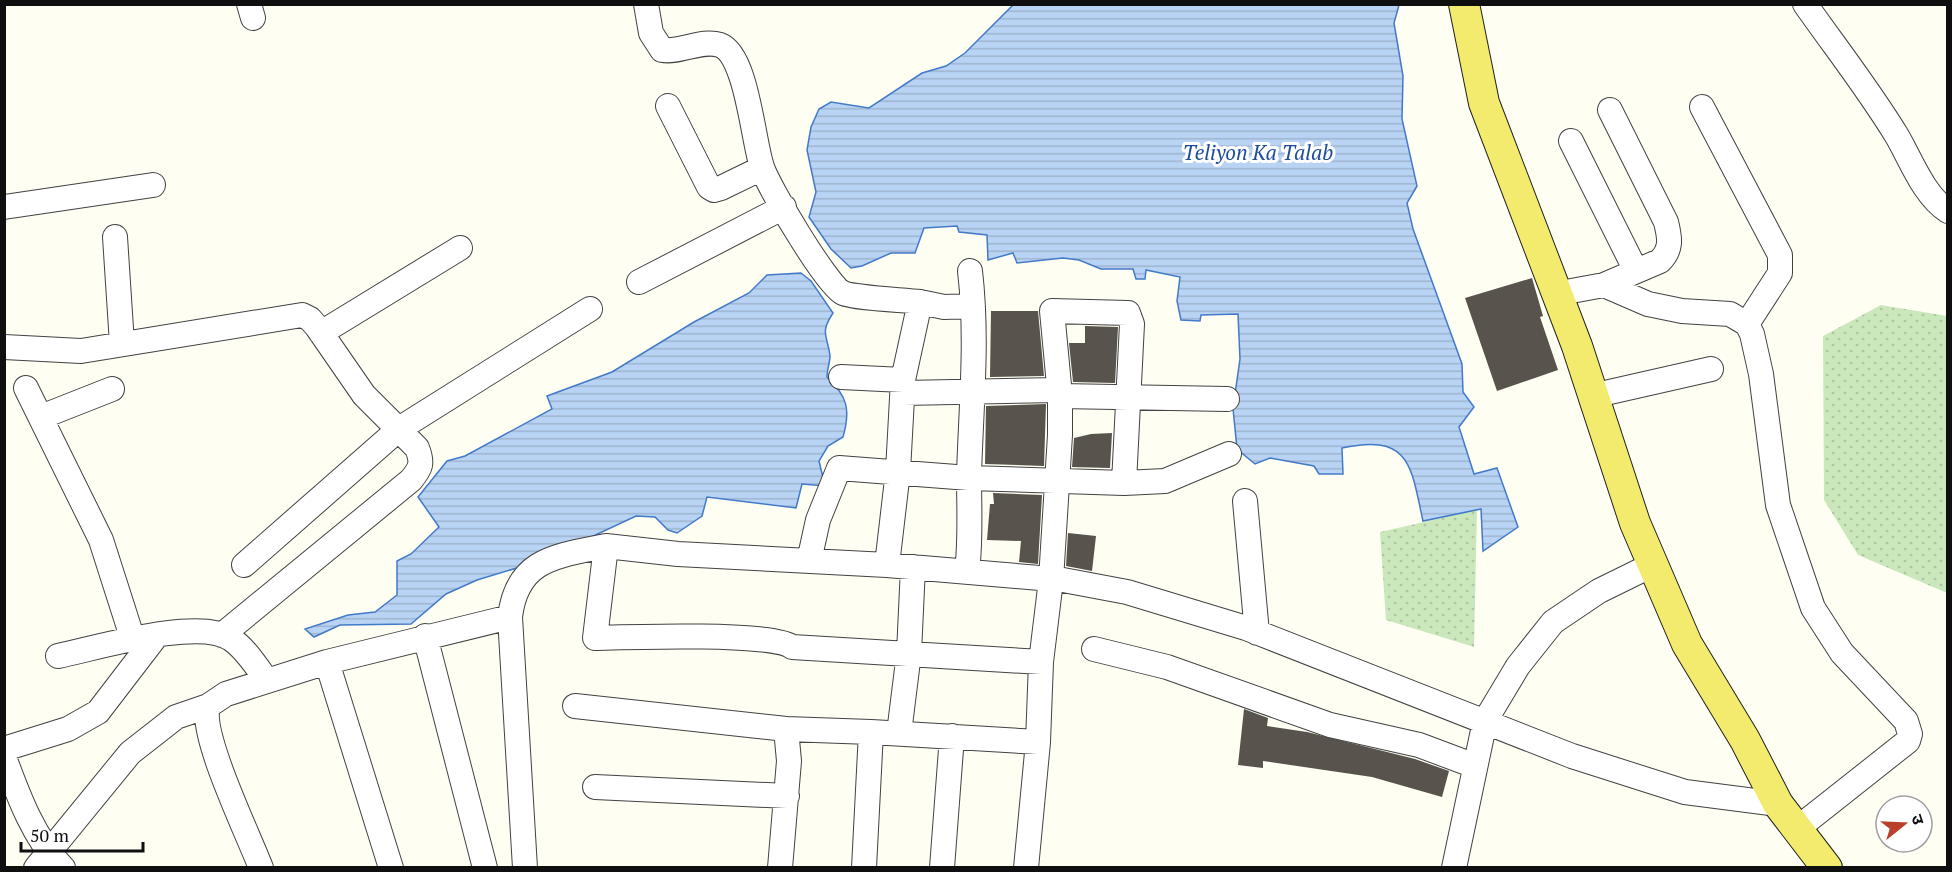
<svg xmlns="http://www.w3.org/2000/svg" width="1952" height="872" viewBox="0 0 1952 872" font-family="'PT Serif','Noto Sans Devanagari',serif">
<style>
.grass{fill:url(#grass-dots)}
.water{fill:url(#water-rules);stroke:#437ac8;stroke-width:1.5}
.building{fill:#58534c}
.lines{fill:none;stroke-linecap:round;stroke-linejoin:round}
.minor-casing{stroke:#424242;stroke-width:26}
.major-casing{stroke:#202020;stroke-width:32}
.minor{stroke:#fff;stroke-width:24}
.major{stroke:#f3eb6e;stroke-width:30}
.labels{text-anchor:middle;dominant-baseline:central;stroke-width:6;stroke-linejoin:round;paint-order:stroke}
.water-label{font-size:21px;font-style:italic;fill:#1d4d9d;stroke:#fff}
</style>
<defs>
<pattern id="grass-dots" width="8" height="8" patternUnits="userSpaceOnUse" patternTransform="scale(1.5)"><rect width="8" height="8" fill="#cbe8bd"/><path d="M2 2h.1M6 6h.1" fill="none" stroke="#adc6a1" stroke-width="1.8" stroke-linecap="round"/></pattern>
<pattern id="water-rules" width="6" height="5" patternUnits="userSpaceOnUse" patternTransform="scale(1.5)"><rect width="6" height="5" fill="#b9d3f4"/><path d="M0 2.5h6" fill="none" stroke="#9eb4d0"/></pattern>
</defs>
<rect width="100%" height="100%" fill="#fefef2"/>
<path class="grass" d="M1881,305L1947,316V593L1858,555L1824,500L1823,336Z
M1477,510L1474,647L1386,620L1380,532Z"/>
<path class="water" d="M1013,5H1399L1394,23L1403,76L1402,119L1417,186L1407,203L1413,229L1462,364L1463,392L1474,407L1459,427L1474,474L1497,468L1518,527L1483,551L1481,509L1423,521C1411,467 1411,433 1342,448L1343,474H1319L1314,466L1270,458L1255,464L1237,449L1233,408L1240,359L1238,314L1201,315L1200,321L1181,320L1177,301L1180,277L1146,270L1145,279H1136L1133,269H1101L1079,260L1063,258L1017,263L1013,253L988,260L987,235L959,232L957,226L924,228L915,253H891L862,266L851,268L831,249L809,217L816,192L807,150L811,127L819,109L831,102L869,108L922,73L946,66L965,53Z
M801,273L811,281L833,313C819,334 828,336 830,356C830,362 827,370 827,377C847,396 851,409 843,437L828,446L819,461L825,486L802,484L796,508L707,497L702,516L677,533L668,530L655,517L636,516L540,561L477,580L446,594L411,624L340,625L314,637L305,629L348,615L375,612L397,595V561L411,554L439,527L418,497L447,461L465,456L552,409L547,396L612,372L694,322L749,293L767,275Z"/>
<path class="building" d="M1532,278L1543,316L1540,317L1558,370L1497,391L1465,298Z
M991,311H1038L1044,376L990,377Z
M1085,326L1118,327L1115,383L1073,382L1069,343H1085Z
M1046,404L1044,466L985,464L986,406Z
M1112,433L1110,468L1072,467L1074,438L1091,434Z
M993,493L1042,495L1038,564L1019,562L1021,541L987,540L990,504H994Z
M1068,533L1096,536L1092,571L1066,566Z
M1244,709L1268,718L1267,726L1307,732L1415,759L1449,771L1442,797L1372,777L1263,761V768L1238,765Z"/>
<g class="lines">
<g class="minor-casing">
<path id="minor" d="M249,4L253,18
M646,4L651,33L662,50C681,53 701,39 720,45C747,55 753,141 762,167C768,186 827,286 843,293C854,298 904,300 920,302L903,380L898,471L887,565L678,554L606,546L595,638C627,637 774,632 792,647L1041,662
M1805,4C1836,48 1869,90 1897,136C1911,160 1924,196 1948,211
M668,106L709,187L714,190L721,188L762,168
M1702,107L1780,255V273L1747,324
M1571,141L1636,271
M4,207L153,185
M115,237L122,344
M639,282L784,207
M1604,285L1660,261C1672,249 1670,238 1666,222L1610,110
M1555,294L1604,285L1648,304L1682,311L1730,314L1747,324L1752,334L1761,374L1778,505L1813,608L1842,653L1906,721L1910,734L1908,741L1798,828
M920,302L944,307L972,306
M321,333L460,248
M4,347L81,351L302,315L310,319L317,327L364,395L417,448C423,463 421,468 411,480L222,635
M841,377L903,380
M26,388L101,540L133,640
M903,393L1058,390
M1060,396L1227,399
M1592,396L1711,369
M41,417L112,389
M1124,483L1165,481L1229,454
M1245,501L1257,633
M809,561L818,520L839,468L969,478L1124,483L1132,324L1128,313L1052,311L1060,396V435L1051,580L1041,662L1038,742L1026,868
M244,565L399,429L590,309
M887,565L1063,580L1127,592L1246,628L1572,756L1685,792L1778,804
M967,572C971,539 969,508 969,475C971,407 978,339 970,271
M425,636L485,868
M1094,649L1167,667L1330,725L1419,745L1475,766
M58,656C97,648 199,617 231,639C245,648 257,667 267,681
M327,662L391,868
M575,706L786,729
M899,733L909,653L913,567
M4,749L68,729L98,712L157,635
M4,757C18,795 34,839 63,868
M595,787L787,796
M36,868L130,753L176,717L208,706
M261,868C249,836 199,734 208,706L226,694L327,662L510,617
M525,868L510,617C517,558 557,556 606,546
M780,868L789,761L786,729L871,732
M864,868L871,732L1038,742
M942,868L952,736
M1454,868L1485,721L1518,666L1553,622L1599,591L1654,564"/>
</g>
<g class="major-casing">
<path id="major" d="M1464,4L1484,103L1577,346L1635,523L1687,644L1745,740L1778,804L1827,868"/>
</g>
<use href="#minor" class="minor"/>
<use href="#major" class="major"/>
</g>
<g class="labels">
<g class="water-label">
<text x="1258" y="152">Teliyon Ka Talab</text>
</g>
</g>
<rect width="1952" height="872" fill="none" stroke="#0f0f0f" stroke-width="12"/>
<g transform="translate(1904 824) rotate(72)"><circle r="28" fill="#ffffff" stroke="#9f9f9f" stroke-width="1.5"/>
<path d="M0-4.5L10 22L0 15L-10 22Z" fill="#bb402c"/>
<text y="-9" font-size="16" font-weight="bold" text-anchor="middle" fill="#0f0f0f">उ</text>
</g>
<path d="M21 842v9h122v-9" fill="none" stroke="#0f0f0f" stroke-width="3"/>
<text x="30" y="842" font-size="18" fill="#0f0f0f" stroke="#ffffff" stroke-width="4.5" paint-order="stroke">50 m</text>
</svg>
